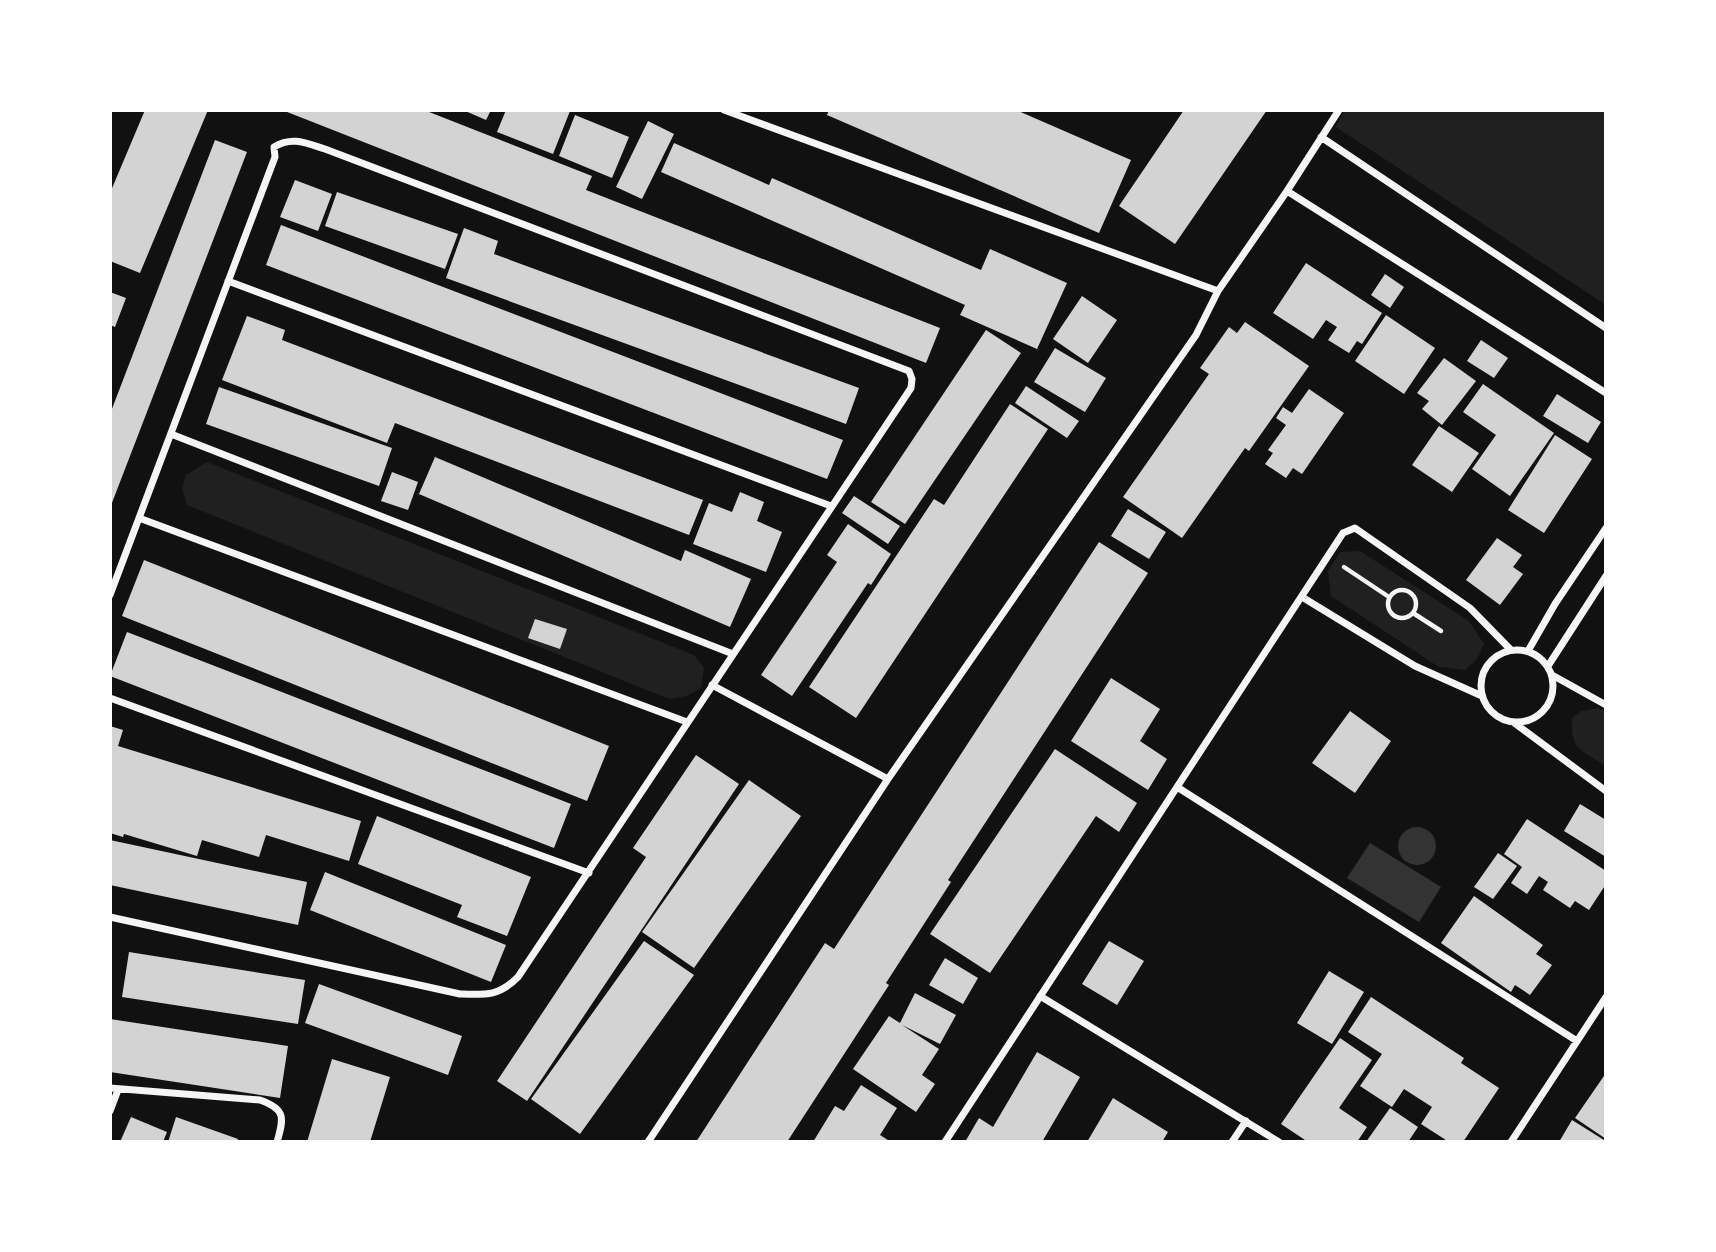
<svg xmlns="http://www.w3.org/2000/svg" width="1716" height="1252" viewBox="0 0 1716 1252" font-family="'DejaVu Sans',sans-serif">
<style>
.green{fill:#202020}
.water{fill:#333}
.building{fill:#d3d3d3}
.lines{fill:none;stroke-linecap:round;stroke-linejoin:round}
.path{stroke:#f5f5f5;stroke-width:4.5}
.minor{stroke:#f5f5f5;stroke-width:7}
</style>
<rect width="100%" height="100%" fill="#111"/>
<path class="green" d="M1345,110H1606V305L1336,127Z
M207,462L694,655L704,668L701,688L687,696L669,699L187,505L182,489L186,475Z
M1360,551L1469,621L1484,644L1477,659L1465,670L1439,667L1331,596L1328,571L1340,552Z
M1598,708L1606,711V766C1581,750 1570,750 1572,718L1582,711Z"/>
<path class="water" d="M1398 846a19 19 0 1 1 38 0a19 19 0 1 1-38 0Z
M1370,843L1441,887L1419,922L1347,878Z"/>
<path class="building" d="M145,110H208L140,273L110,261V193Z
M282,110H424L592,176L586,190L940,328L926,363Z
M463,110H491L486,120Z
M506,110L570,111L553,154L497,132Z
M829,110H1016L1131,160L1099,233L827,115Z
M1184,110H1267L1175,244L1119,206Z
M575,115L629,137L612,178L559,156Z
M648,121L674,134L642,199L616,187Z
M215,140L247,152L110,508V414Z
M674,143L769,185L772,178L981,270L990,249L1067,283L1037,349L960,315L965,305L661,172Z
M295,180L332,194L318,231L280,217Z
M337,192L458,234L445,269L325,226Z
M281,225L843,440L827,479L266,265Z
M464,228L498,241L494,254L859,388L846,424L446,278Z
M1306,263L1382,313L1362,344L1357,341L1349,353L1328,340L1337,327L1326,320L1313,339L1273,313Z
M1385,274L1404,287L1390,308L1371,295Z
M110,292L126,298L115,327L110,325Z
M1082,296L1117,320L1088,363L1053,339Z
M1386,315L1435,348L1404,394L1355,361Z
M247,316L285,330L282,340L703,500L689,535L395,423L387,443L222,380Z
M1245,322L1309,366L1249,451L1245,448L1182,538L1123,497L1209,374L1200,368L1229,327L1237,333Z
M986,330L1021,353L905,524L871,502Z
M1481,340L1508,358L1494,378L1467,361Z
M1055,348L1106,378L1085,412L1034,382Z
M1444,358L1476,381L1442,425L1422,409L1429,401L1417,393Z
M1483,384L1554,433L1510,496L1472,469L1496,435L1463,412Z
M1026,386L1079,421L1067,438L1015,403Z
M219,387L392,448L379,486L206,424Z
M1309,389L1344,413L1302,474L1293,468L1286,478L1265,464L1273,453L1268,450L1286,425L1276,418L1283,407L1292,413Z
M1557,394L1601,422L1588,443L1543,416Z
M1010,404L1048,429L856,718L809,687L934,499L944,505Z
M1439,426L1479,453L1452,492L1412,465Z
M1555,435L1592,459L1544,533L1508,510Z
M435,457L681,561L685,550L751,579L730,627L419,494Z
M392,472L418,482L408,510L381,501Z
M740,492L764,502L757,521L782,532L766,572L693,544L709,503L732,512Z
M854,496L900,526L888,544L842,513Z
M1128,509L1166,532L1149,559L1111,536Z
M848,524L891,554L871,585L868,583L792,696L761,675L837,562L827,555Z
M1497,538L1522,555L1513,567L1523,574L1500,605L1466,580Z
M1099,542L1148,573L948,880L951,882L886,983L889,985L787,1142H696L825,943L834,949Z
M144,560L609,746L587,801L122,616Z
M535,619L567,629L560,649L528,638Z
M127,632L571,804L554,848L110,676Z
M1111,678L1160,709L1140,741L1167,759L1148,790L1071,741Z
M1350,711L1391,741L1355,793L1312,763Z
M110,726L123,730L118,746L361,821L349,861L266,835L259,857L202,840L197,856L124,834L123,837L110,833Z
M1055,749L1137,803L1119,832L1096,816L990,973L930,934Z
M696,755L739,784L527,1101L497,1081L646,857L633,848Z
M749,780L801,816L694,968L642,932Z
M1580,804L1606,820V857L1564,831Z
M377,816L531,877L507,936L457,917L462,905L358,864Z
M1527,819L1606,871V884L1589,910L1575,901L1570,908L1543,890L1548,882L1539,876L1527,894L1511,883L1522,867L1504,854Z
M110,840L307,882L298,925L110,885Z
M1498,853L1517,866L1493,899L1474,887Z
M325,872L506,945L491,982L310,910Z
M1474,896L1543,945L1536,954L1552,965L1530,995L1515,985L1511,992L1441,943Z
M644,941L694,975L580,1134L531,1099Z
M1109,941L1144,961L1117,1005L1082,984Z
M129,952L305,980L298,1024L122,997Z
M945,958L978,978L963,1004L929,985Z
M1329,971L1364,992L1332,1044L1297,1023Z
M319,984L462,1036L448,1075L305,1023Z
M915,993L956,1015L940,1044L902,1025L939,1049L922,1075L935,1084L916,1112L853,1069L889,1016L900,1023Z
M1371,997L1464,1058L1461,1063L1499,1088L1463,1142H1449L1421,1124L1432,1107L1404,1089L1392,1107L1360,1086L1382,1054L1348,1032Z
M110,1019L288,1046L280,1098L110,1072Z
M1340,1038L1372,1060L1339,1108L1367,1127L1357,1142H1308L1281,1124Z
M1037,1052L1080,1077L1042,1142H965L979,1118L993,1127Z
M332,1059L390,1077L370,1142H307Z
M1606,1073V1139L1575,1118Z
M861,1085L897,1108L880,1135L891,1142H813L835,1106L844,1111Z
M1113,1098L1168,1132L1162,1142H1087Z
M1390,1108L1418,1127L1408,1142H1366Z
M131,1117L167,1132L163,1142H120Z
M176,1117L238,1139L237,1142H168Z
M1572,1120L1604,1140L1602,1142H1559Z"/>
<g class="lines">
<path class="path" d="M1344,567L1389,597
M1388 604a14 14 0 1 1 28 0a14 14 0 1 1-28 0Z
M1413,613L1441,631"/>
<path class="minor" d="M724,110L1218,291
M1321,137L1606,328
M1287,191L1606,393
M228,281L831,506
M171,434L733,654
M139,518L687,722
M110,595L275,157L274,147C292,136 306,143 325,149L909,371L912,379L911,388L518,977C499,996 487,995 460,994L110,917
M1302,597L1415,666L1482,696
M1481 686a36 36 0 1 1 72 0a36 36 0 1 1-72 0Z
M1528,651L1555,604L1606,528
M1548,666L1606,576
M1552,675L1606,705
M712,685L888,779
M110,698L589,873
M1513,722L1606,791
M1177,787L1577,1041
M1040,996L1279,1142
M110,1088L260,1100C286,1109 284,1118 277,1142
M110,1111L118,1090
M648,1142L888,779L1196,335L1218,291L1287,191L1339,110
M945,1142L1343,533L1355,528L1470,608L1511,650
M1232,1142L1246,1121
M1511,1142L1606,997"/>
</g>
<rect width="1716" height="1252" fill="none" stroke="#ffffff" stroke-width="224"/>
</svg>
